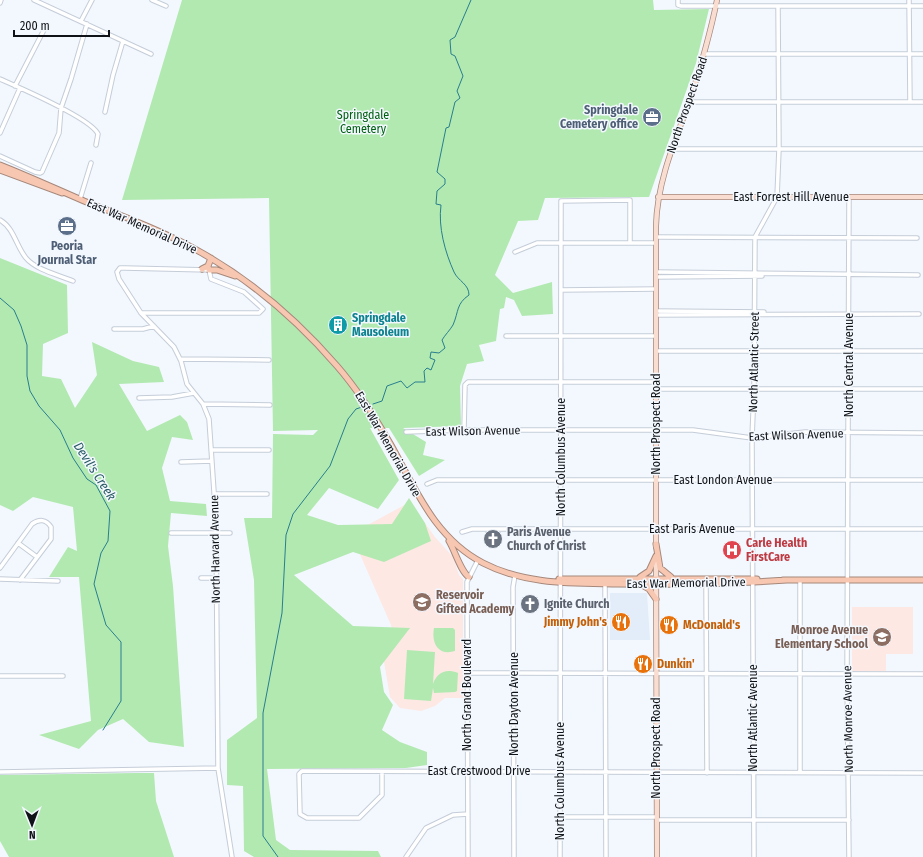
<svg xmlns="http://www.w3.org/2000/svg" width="923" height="857" viewBox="0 0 923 857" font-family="'Fira Sans Condensed',sans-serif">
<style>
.built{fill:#e2edf9}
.education{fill:#fde8e4}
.green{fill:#b2e9b1}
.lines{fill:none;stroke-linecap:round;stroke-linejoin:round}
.stream{stroke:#287e8e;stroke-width:1}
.minor-casing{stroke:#c5cdd8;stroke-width:5.5}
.major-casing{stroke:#a6887b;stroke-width:6}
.highway-casing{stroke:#a6887b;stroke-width:7}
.minor{stroke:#fff;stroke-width:3.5}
.major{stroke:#faddd1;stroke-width:4.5}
.highway{stroke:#f7c7b2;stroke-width:5}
.labels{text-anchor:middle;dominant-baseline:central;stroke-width:3;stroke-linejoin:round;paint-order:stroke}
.street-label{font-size:12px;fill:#0f1216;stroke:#f3f8fe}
.service-label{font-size:12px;font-weight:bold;fill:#4e5e75;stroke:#f3f8fe;text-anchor:end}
.park-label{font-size:12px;fill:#016112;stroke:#f3f8fe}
.culture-label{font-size:12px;font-weight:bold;fill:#0d838f;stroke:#f3f8fe;text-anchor:start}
.worship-label{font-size:12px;font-weight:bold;fill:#5b616d;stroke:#f3f8fe;text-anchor:start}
.health-label{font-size:12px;font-weight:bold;fill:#be3a42;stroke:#f3f8fe;text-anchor:start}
.education-label{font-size:12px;font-weight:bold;fill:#785e54;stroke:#f3f8fe;text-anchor:start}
.food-label{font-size:12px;font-weight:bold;fill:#c56008;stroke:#f3f8fe;text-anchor:start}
.water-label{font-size:13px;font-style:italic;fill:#2a5b64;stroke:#f3f8fe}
</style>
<rect width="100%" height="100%" fill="#f3f8fe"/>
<path class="built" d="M610,593H647L650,640H610Z"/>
<path class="education" d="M410,502L435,537L453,557L459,575L463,579V698H445L435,706L421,711L400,708L390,697L383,656L394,642L391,625L351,534Z
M852,607H913V654H886V671H852Z"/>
<path class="green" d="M182,0H653L654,10L709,9L696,63L649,197L545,198L538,220L518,221L495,275L513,293L552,282L553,314L522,316L514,300L506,297L504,308L500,309L496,341L479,345L484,361L467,364L460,386L461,426L403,428L426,442L423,455L445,460L419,476L389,428H370L399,480L378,509L329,488L307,515L338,525L392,524L409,498L425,523L431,541L384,562L353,552L294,575L353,626L410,628L380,667L384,692L393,705L382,730L400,742L427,752V765L406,768L267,769L276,840L290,850L378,851L381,857H254L244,851L243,786L227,785V740L257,718L254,580L244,518H272L273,434L313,435L318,430L273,431L269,198L122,200Z
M0,258L67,285L68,333L43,344L42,376L61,379L75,408L97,375L92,342L133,361L159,367L164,382L119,384L147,431L180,415L187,422L193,440L172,437L162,468L170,501L206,504L207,516L171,513L168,546L173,586L184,747L149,742L123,719L98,730L79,749L39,735L91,721L79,577H49L68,547L77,551L73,507L33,497L13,511L0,505Z
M434,628H453L455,630V651C439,656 431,644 434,628Z
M407,650L435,652L433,684C437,673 445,668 458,673L457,691L455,692L434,693L433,688L431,701L404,699Z
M136,773H154L156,801L174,857H9L0,841V775Z"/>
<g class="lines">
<path class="stream" d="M0,298L14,310L21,326L27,345V376L30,391L39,406L60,430L73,458L87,479L96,485L110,511L108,541L101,553L94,584L106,625L121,642V701L103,730
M373,404L382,401L387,386L401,381L407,388L415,382H425L424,371L427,368L431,370L435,360L430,358L431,352L439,353L445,348L442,340C445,335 450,330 453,325C459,311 456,304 469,295C469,284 458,281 454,272C445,252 438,227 441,205L436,204L437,191L445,184V179L437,172L446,128L449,127L455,102L460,98L457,91L463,76L455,56L451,54L450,40L455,37L471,0
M278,857L263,836V713L282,613L286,535L293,514L330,466L348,419L356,409L362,407"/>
<g class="minor-casing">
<path id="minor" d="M34,0L151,54
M152,0L166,6
M678,0V5L681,6H923
M909,0L910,102
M0,3L1,0
M81,21L92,0
M705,54H923
M0,79C18,87 91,118 98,134L96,145
M15,86L46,26
M689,102H923
M105,112L113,75L123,41
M0,133L20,88
M672,149H923
M0,156L35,172L40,173L42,172L59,133L61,108L71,79L87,24
M849,198L847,675L849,857
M80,199L91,163
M0,220C14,228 16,246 26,258C36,270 59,275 73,281
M656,237L917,238
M515,252L537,243H656
M656,272L918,275
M656,277L762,276
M561,290L656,289
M656,311L764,312
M141,313H259L263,309L244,292L211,279L209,270L125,268H120L117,272L119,279L141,313L174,347L181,361L187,384L203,404L209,419L216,521L218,768L232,857
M656,315L919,314
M114,329H143L154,326
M506,336H656
M656,351H923
M180,359L269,360
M656,389H923
M139,398L172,397L194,393
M203,404L270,405
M464,430L465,385L468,382H656
M406,432L464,430H693L752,438L805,432L923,433
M211,450H269
M181,462L212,461
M427,484L437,480H923
M214,494H267
M462,532L472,529H923
M171,533H230
M18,543L37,557
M0,568L32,524C39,519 46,519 51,527V539L20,580
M201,578H217
M0,579L58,581
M800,580V772
M605,583L606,857
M706,584L707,773
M467,673L923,674
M0,676H63
M0,772L218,768
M382,772V795L359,818H307L300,814L299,774L302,771L923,773
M560,817H657
M657,820H849
M406,857L426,828L453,815L468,814
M468,857L467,582L478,560
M514,857L513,587L515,575
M560,857L561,201L630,200V243
M754,857L752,438L754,389L755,237L777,197L779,149L778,6"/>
</g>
<g class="major-casing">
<path id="major" d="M658,197H923
M656,547V226C657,183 674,143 689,103C700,69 710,35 717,0
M656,557L657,857"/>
</g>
<g class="highway-casing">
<path id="highway" d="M0,165C28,176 56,189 84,201C124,217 164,231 202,253C253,282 298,321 337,366C358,390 375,417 391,445C416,490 435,538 483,563C525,585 574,583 619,584C675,585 731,584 787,580
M0,170L62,193
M211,258L208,266L209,270H217L235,276
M202,269L208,266
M449,541C455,551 461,572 469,577
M656,544L660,568L671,577
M640,577L649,571L656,556
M559,579H757
M783,580H923
M642,585L649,589L656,599"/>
</g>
<use href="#minor" class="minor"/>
<use href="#major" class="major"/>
<use href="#highway" class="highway"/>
</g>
<defs>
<g id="office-disc" transform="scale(1)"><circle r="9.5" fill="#5c6f8a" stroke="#f3f8fe"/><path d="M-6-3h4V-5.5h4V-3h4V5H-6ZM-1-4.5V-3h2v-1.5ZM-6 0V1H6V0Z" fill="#fff"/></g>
<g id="building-disc" transform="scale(1)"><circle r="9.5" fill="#0f9aa8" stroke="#f3f8fe"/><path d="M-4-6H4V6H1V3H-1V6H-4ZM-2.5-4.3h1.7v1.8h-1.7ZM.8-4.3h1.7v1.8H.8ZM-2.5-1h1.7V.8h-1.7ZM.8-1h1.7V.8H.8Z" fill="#fff"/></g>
<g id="church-disc" transform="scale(1)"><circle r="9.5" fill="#6b7280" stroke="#f3f8fe"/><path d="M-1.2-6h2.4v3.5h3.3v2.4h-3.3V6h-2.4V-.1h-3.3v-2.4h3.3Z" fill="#fff"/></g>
<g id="hospital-disc" transform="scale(1)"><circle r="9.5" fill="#e0444e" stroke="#f3f8fe"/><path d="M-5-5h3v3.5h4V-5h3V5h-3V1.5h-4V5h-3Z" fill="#fff"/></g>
<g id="school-disc" transform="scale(1)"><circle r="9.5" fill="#8d6e63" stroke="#f3f8fe"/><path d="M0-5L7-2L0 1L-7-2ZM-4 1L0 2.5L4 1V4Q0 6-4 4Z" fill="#fff"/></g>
<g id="restaurant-disc" transform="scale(1)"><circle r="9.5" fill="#e8710a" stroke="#f3f8fe"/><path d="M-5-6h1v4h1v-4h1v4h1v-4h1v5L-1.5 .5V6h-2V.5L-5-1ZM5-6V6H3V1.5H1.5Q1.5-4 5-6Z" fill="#fff"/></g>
</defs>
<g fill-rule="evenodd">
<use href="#office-disc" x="652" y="117"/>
<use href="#office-disc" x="67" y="226"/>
<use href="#building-disc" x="338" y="325"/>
<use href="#church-disc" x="493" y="539"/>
<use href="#hospital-disc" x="732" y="550"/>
<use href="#school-disc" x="422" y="602"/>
<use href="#church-disc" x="530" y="604"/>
<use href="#restaurant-disc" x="621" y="622"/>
<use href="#restaurant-disc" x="669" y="625"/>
<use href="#school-disc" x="882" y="637"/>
<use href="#restaurant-disc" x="643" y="664"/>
</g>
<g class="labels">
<g class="street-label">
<text transform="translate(687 105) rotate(-71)">North Prospect Road</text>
<text x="791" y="197">East Forrest Hill Avenue</text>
<text transform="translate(142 226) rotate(24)">East War Memorial Drive</text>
<text transform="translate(754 362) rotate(-89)">North Atlantic Street</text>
<text transform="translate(849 365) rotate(-90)">North Central Avenue</text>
<text transform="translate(656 424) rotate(-90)">North Prospect Road</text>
<text transform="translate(473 431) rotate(-1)">East Wilson Avenue</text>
<text transform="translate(796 435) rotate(-2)">East Wilson Avenue</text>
<text transform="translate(388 444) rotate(60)">East War Memorial Drive</text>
<text transform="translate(561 457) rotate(-90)">North Columbus Avenue</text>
<text x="723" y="480">East London Avenue</text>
<text x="692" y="529">East Paris Avenue</text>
<text transform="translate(215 549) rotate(-91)">North Harvard Avenue</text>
<text transform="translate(686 583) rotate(-1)">East War Memorial Drive</text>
<text transform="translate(467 695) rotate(-90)">North Grand Boulevard</text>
<text transform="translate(514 704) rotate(-90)">North Dayton Avenue</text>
<text transform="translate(753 718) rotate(-90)">North Atlantic Avenue</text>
<text transform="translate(848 719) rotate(-91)">North Monroe Avenue</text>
<text transform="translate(656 748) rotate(-90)">North Prospect Road</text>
<text x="479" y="771">East Crestwood Drive</text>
<text transform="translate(560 781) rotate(-90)">North Columbus Avenue</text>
</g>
<g class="service-label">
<text x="638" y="110">Springdale<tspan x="638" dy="14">Cemetery office</tspan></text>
<text x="67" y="246" text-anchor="middle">Peoria<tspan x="67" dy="14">Journal Star</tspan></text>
</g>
<g class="park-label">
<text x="363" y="115">Springdale<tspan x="363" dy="14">Cemetery</tspan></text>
</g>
<g class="culture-label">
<text x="352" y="318">Springdale<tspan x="352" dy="14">Mausoleum</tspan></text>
</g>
<g class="worship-label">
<text x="507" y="532">Paris Avenue<tspan x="507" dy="14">Church of Christ</tspan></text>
<text x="544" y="604">Ignite Church</text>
</g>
<g class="health-label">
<text x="746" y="543">Carle Health<tspan x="746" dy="14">FirstCare</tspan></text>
</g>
<g class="education-label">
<text x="436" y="595">Reservoir<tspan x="436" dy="14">Gifted Academy</tspan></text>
<text x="868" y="630" text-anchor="end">Monroe Avenue<tspan x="868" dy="14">Elementary School</tspan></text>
</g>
<g class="food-label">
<text x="607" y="622" text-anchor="end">Jimmy John's</text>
<text x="683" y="625">McDonald's</text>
<text x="657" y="664">Dunkin'</text>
</g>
<g class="water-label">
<text transform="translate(95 471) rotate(57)">Devil's Creek</text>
</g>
</g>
<g transform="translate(32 825) rotate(179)" stroke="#f3f8fe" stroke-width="3" paint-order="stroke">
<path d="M0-3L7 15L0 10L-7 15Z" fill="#0f1216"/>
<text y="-6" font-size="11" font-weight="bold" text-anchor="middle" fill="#0f1216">N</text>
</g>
<path d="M14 30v6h95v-6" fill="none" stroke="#0f1216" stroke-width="2"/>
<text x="20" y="30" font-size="12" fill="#0f1216" stroke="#f3f8fe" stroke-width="3" paint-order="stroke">200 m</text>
</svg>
